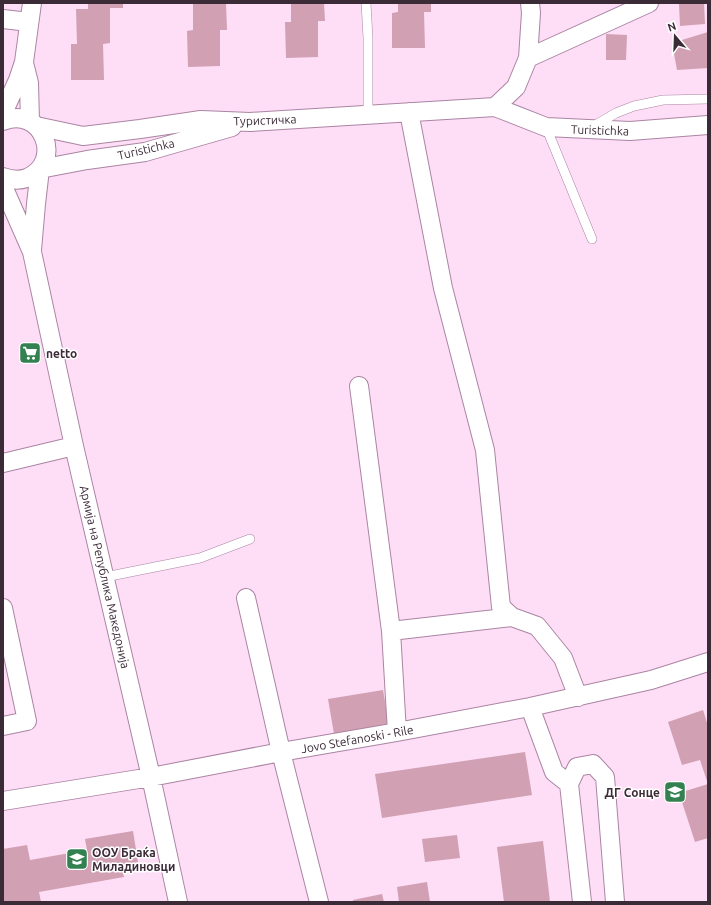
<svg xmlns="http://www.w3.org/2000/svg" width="711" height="905" viewBox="0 0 711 905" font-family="Ubuntu,sans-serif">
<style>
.building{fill:#d1a0b3}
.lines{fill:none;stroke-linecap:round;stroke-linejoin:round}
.lane-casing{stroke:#ab85a3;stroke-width:10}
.street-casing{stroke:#ab85a3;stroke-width:20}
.lane{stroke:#fff;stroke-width:9}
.street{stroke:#fff;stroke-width:18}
.labels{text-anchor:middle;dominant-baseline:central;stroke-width:3;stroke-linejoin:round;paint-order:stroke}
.street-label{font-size:12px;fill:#3b2b37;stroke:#fff}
.poi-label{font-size:12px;font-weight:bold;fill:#3b2b37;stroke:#fff;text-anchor:start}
</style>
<rect width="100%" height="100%" fill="#feddf7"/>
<path class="building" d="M88,3H123V8H110V43L103,44L104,80H71V44H77L76,9H88Z
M193,3H226L227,30H220V66L188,67L187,31L193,30Z
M291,3H324L325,21H318V57L286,58L285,22H291Z
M398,3H431V12H424L425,48H392V13L398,12Z
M704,3L705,24L680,26L679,4Z
M708,32V68L677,70L672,43Z
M606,34L627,35L626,60H606Z
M383,690L389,725L334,734L328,699Z
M703,710L708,726V784L700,760L682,765L668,722Z
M525,752L532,795L382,818L375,774Z
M708,784V838L695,842L679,793Z
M133,831L138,862L122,865L124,877L39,892L41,902H3V849L27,845L30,860L87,850L85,839Z
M457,835L460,858L425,862L422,839Z
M543,841L550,902H504L497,847Z
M427,882L430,902H399L397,887Z
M382,894L384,902H353V900Z"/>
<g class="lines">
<g class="lane-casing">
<path id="lane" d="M366,3L368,38V115
M546,127L592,239
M592,127L616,113L634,106L663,100L708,99
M105,577L200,558L250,539"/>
</g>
<g class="street-casing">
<path id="street" d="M3,19L29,22
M528,58L649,3
M24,63L29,83L30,122
M495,107L516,87L528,58L531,13L530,3
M409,112L443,288L485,450L501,607L512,617L537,626L563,658L578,697
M3,113L18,80L24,62L32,3
M3,121C42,105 65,162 27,178C18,181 11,180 3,177
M36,126L83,136L140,129L201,120L250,122L495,107L546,127L630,131L708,125
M3,186L32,252L74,446L151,777L178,902
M32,250L36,204L40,169L87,160L145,152L232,127
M359,386L391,631L397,732
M3,463L74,446
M246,598L281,752L319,902
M3,608L27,721L3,726
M391,631L512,617
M530,707L554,772L569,784
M3,801L151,777L281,752L397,732L530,707L651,680L708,662
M582,902L569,784L577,767L593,764L605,777L615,902"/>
</g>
<use href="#lane" class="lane"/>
<use href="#street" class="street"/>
</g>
<defs>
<g id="supermarket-square" transform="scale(1.15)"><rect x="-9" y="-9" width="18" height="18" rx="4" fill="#338151" stroke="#fff"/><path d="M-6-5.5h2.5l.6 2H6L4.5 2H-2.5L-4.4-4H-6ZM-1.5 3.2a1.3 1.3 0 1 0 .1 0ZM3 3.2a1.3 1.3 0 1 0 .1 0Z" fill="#fff"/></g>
<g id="school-square" transform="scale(1.15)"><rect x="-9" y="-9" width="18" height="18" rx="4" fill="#338151" stroke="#fff"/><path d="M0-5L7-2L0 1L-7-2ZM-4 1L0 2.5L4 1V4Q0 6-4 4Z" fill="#fff"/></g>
</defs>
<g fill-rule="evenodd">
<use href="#supermarket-square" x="30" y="353"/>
<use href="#school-square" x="675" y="792"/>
<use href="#school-square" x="77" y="859"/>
</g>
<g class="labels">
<g class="street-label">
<text transform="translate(265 120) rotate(-2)">Туристичка</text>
<text transform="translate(600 130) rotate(2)">Turistichka</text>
<text transform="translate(146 149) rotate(-13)">Turistichka</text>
<text transform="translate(105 577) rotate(77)">Армија на Република Македонија</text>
<text transform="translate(357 739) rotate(-10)">Jovo Stefanoski - Rile</text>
</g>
<g class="poi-label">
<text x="46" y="353">netto</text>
<text x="660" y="792" text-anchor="end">ДГ Сонце</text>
<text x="92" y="852">ООУ Браќа<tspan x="92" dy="14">Миладиновци</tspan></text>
</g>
</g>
<rect width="711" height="905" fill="none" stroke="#3b2b37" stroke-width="8"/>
<g transform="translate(675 36) rotate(341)" stroke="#ffffff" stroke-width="3" paint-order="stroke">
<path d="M0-3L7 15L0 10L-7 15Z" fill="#3b2b37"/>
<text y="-6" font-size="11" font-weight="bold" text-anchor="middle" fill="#3b2b37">N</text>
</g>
</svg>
